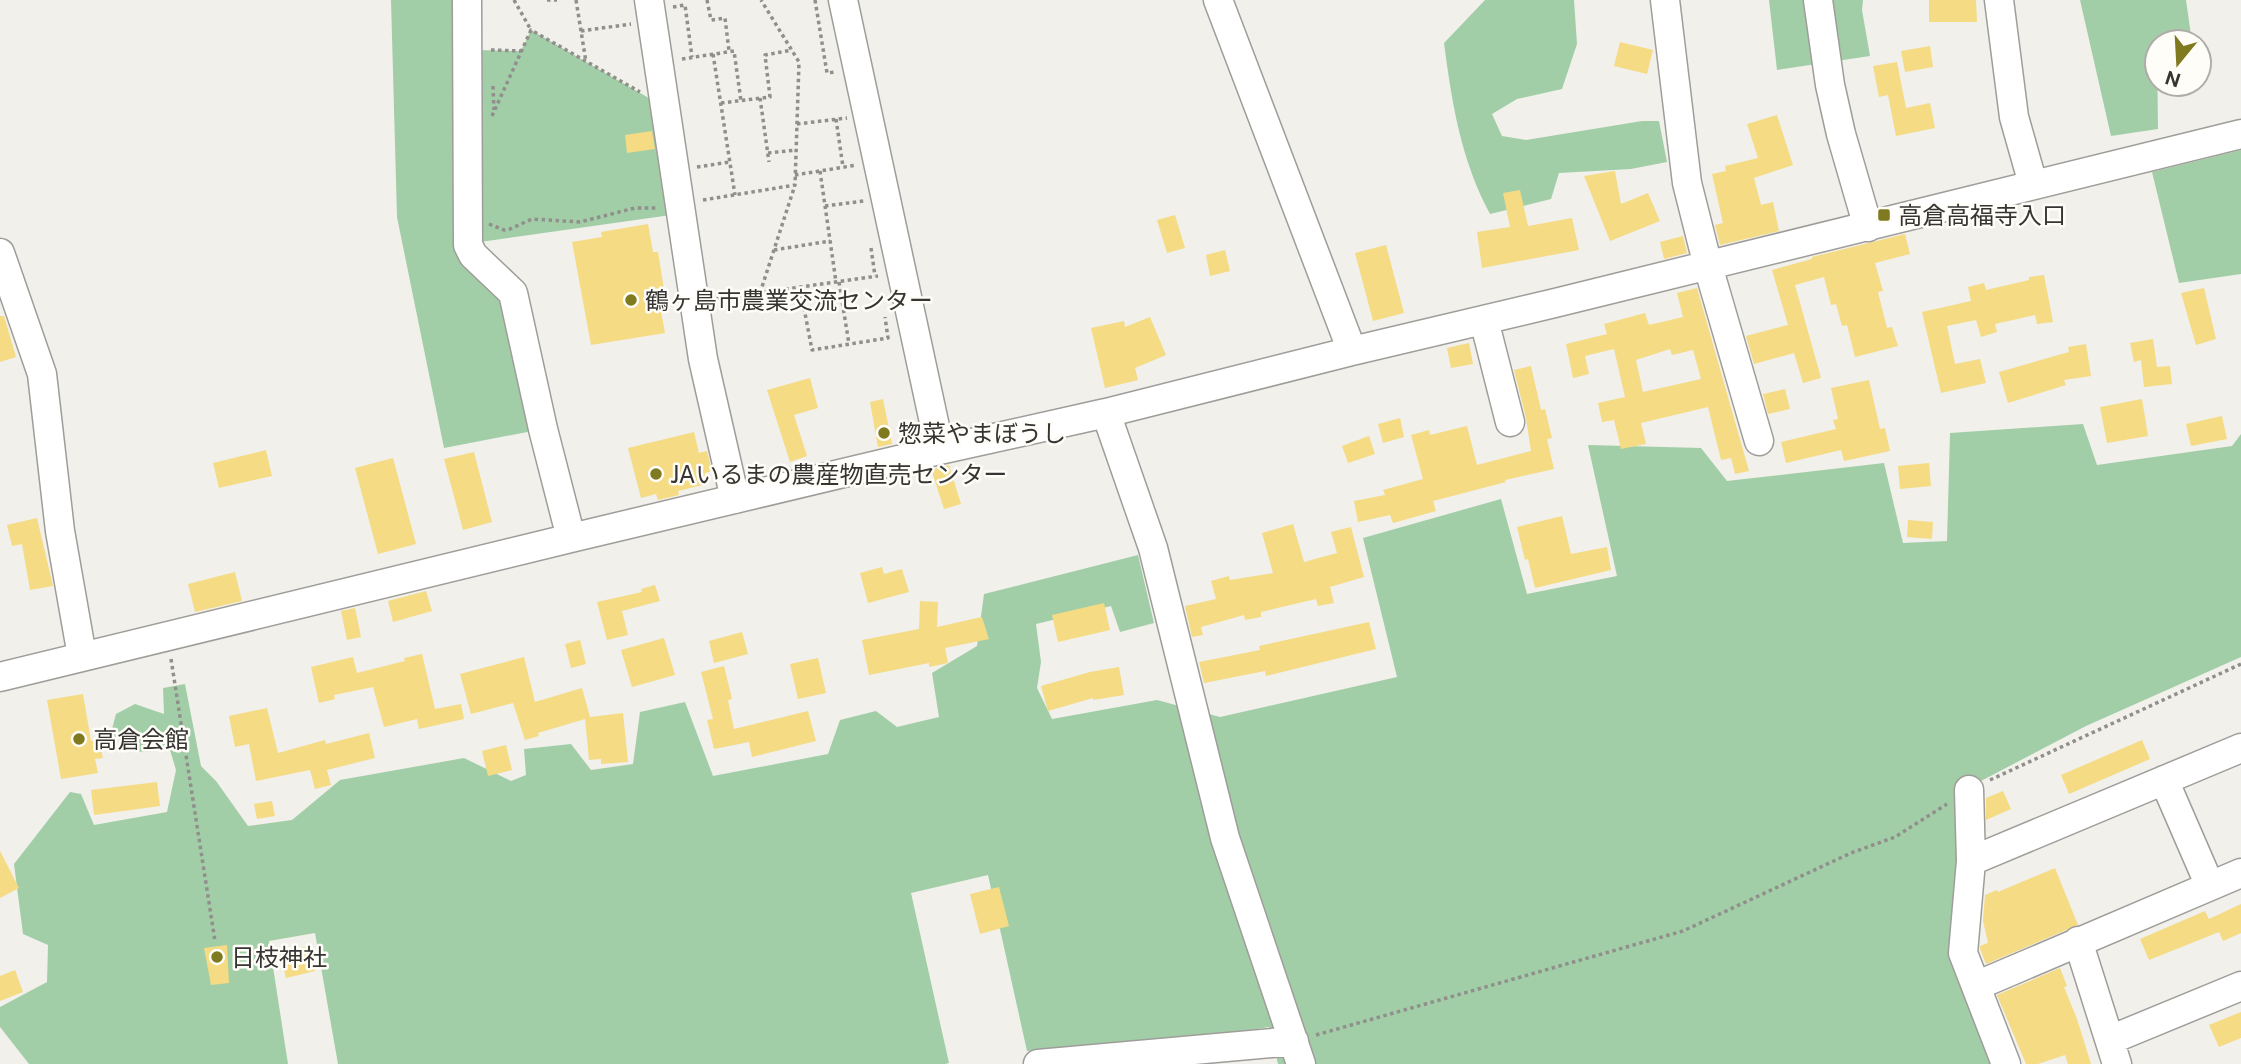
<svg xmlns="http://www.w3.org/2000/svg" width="2241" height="1064" viewBox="0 0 2241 1064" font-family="'Public Sans','Noto Sans JP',sans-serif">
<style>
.green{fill:#a2cea7}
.building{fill:#f4db84;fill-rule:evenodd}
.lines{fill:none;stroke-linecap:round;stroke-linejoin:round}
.minor-casing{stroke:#9f9d99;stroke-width:31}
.path{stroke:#908f8b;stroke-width:3.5;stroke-dasharray:3.5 3.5;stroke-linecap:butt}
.minor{stroke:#fff;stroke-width:28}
.poi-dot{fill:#7f7a20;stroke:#fffdf8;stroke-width:2.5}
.labels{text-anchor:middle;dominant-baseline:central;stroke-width:5;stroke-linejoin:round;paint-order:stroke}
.poi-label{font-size:24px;fill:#363533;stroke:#fffdf8;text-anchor:start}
</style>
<rect width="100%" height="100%" fill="#f1f0eb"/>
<path class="green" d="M391,0H467L468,245L513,293L543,429L444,448L397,217Z
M1485,0H1574L1577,44L1562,89L1517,99L1492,114L1502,136L1526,140L1642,121H1659L1667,162L1631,169L1559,173L1551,199L1490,214C1461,160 1452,104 1444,43Z
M1769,0H1863L1862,10L1870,56L1777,70Z
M2080,0H2186L2192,42H2157L2158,129L2111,136Z
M531,30L654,101L671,215L473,243L475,50L521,51Z
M2241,150V274L2179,283L2152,172Z
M2083,424L2097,465L2232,446L2241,434V657L2086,726L1960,792L1953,959L1996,1064H1278L1269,1027L1184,1041L1027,1051L988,875L911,893L949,1063L945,1064H338L315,933L269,941L288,1064H29L0,1027V1007L47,982L48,945L23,934L14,864L70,792L81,794L94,825L167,812L176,770L170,750L134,752L111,733L116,714L135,704L164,714L163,688L185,684L201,766L216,781L248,826L292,820L340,780L464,758L511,781L526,775L524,749L571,744L591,770L633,764L640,712L685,702L713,776L828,754L840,720L876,711L897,727L939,717L932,673L977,646L984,594L1138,555L1154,623L1120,632L1111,606L1036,624L1041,662L1037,688L1052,719L1157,700L1220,717L1397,677L1363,538L1501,499L1527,594L1617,576L1588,445L1701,448L1727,481L1884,463L1903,543L1947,541L1950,433Z"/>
<path class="building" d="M1929,0H1976L1977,22H1929Z
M1620,42L1653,50L1647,74L1614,66Z
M1930,46L1933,67L1905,72L1901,51Z
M1897,62L1906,108L1930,103L1935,128L1896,136L1888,95L1879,97L1873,66Z
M1777,115L1793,165L1754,178L1761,205L1773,202L1779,231L1720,245L1715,225L1723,223L1712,174L1726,171L1725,166L1758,158L1747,124Z
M652,131L655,149L627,153L625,135Z
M1615,171L1621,204L1648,193L1660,221L1610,241L1584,176Z
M1520,190L1528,226L1572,218L1579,250L1482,268L1477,232L1510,227L1503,193Z
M1175,215L1185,248L1167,253L1157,220Z
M648,224L653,252H658L664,289L657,290L665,333L591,345L572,242L602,237L601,232Z
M1905,234L1910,254L1875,263L1883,291L1878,292L1887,328L1892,327L1898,346L1855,357L1847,325L1842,326L1836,304L1831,305L1824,277L1795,285L1821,378L1803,383L1794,353L1754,364L1746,336L1788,325L1772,270L1812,259V257Z
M1683,236L1687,253L1664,259L1660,242Z
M1386,245L1404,313L1373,321L1355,253Z
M1225,250L1230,271L1210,276L1206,255Z
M2044,275L2053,322L2037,324L2035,315L1995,324L1997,332L1981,337L1976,320L1947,326L1955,364L1980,359L1986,383L1941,393L1922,312L1971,301L1968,287L1984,283L1986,290L2029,280V277Z
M1697,288L1749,471L1735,474L1731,458L1721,460L1708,407L1641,423L1646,444L1621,449L1614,420L1602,422L1598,403L1625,397L1614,349L1585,356L1589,374L1573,378L1566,344L1607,334L1604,324L1645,313L1649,325L1683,317L1677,293ZM1670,349L1672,355L1693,350L1701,379L1643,392L1636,360Z
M2204,288L2216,339L2196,345L2181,293Z
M0,316H4L16,357L0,362Z
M1150,317L1166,355L1135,368L1138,380L1105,388L1091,328L1124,321L1125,327Z
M2153,339L2157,367L2170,366L2172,384L2144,387L2141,360L2134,362L2130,343Z
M1469,343L1473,364L1451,368L1447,348Z
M2086,344L2091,376L2064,380L2066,385L2008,403L1999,372L2069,352L2068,347Z
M1531,366L1541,410L1545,409L1552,438L1547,439L1554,469L1505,480L1506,482L1433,501L1436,511L1393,523L1390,515L1358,522L1354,501L1385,495L1383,490L1423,479L1411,435L1429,430L1430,435L1467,426L1477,465L1531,451L1526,418L1514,370Z
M810,378L818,408L794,415L807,456L790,462L767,390Z
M1869,380L1880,429L1885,428L1890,451L1844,461L1841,450L1786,463L1781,442L1836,429L1833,420L1838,419L1831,388Z
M1785,389L1790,409L1768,414L1763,394Z
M883,399L892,444L878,447L870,402Z
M2142,399L2148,436L2107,443L2100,407Z
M2222,416L2227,439L2191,446L2186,424Z
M1400,418L1404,437L1383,443L1378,424Z
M694,432L699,453L707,451L712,471L705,473L707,484L678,491L679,495L658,500L656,494L641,498L628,448Z
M1369,436L1375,454L1348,463L1342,446Z
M266,450L272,476L219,488L213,463Z
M474,452L492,522L463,530L444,459Z
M393,458L416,544L378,554L355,468Z
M1929,463L1931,486L1900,489L1898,466Z
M949,465L961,504L944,509L931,469Z
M1562,516L1571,554L1607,547L1611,570L1535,588L1528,559L1525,560L1517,527Z
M37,518L53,586L30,590L22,544L12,546L7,525Z
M1908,520L1933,522L1932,539L1907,537Z
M1293,524L1304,562L1337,553L1331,532L1351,527L1364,577L1330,587L1334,603L1318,606L1316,599L1261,612V617L1245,620L1244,615L1201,627L1203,635L1192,637L1185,606L1216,599L1211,581L1229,576L1230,580L1273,573L1262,533Z
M882,567L884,574L902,569L909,592L868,603L860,573Z
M235,572L242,601L195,612L188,584Z
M655,585L660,601L622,611L628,635L607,640L597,602L642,592L641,589Z
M426,591L432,611L393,622L388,601Z
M920,601L938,602L937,627L982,617L989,639L945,648L948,663L929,667V663L869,675L862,640L919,629Z
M1104,603L1110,630L1058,642L1052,615Z
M355,608L361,637L347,640L341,611Z
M1369,622L1376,649L1266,676L1265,671L1204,683L1199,662L1260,650L1259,646Z
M742,632L748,654L714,663L709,641Z
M664,638L675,675L632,687L621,650Z
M580,640L586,664L571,668L565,644Z
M422,654L435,709L461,704L464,719L419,729L417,719L384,727L373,687L334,695L335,699L319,703L311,667L353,657L357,673L405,661L404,658Z
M524,657L535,702L582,688L590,717L623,713L628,762L601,764V759L589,760L585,719L538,733L539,736L525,740L513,703L471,714L460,674Z
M818,658L826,693L798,699L790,664Z
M724,666L732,699L728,700L734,729L808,711L816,741L752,757L749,742L714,749L707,720L713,719L701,672Z
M1119,667L1124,695L1093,700V698L1048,711L1041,686L1090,672Z
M83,694L91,741L99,740L103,758L95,759L98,773L61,779L47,700Z
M267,708L278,753L325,740L326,744L369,733L375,758L327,770L331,785L315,789L310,770L256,781L249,744L235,747L229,716Z
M2142,740L2150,759L2069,794L2061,775Z
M506,745L512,770L488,776L482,751Z
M157,782L160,806L94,815L91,790Z
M2003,791L2011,809L1986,820V798Z
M272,801L275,816L257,819L254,804Z
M0,851L19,888L0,898Z
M2055,868L2078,925L1986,964L1980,949V946L1988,943L1983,921L1985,895L1997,890L1998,892Z
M999,887L1009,926L980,934L970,894Z
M2241,904V933L2223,941L2219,932L2149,960L2140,939L2205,911L2209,919Z
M227,945L229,983L211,985L204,948Z
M308,946L315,971L286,978L280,953Z
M2060,968L2067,986L2064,987L2077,1019L2091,1064H2068L2065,1055L2038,1064H2026L1997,995Z
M15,970L23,992L0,1001V976Z
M2241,1012V1038L2219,1047L2209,1025Z"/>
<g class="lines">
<g class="minor-casing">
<path id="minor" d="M467,0L468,245L473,255L513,293L543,429L571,538
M649,0L703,359L735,499
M843,0L940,450
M1218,0L1352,351
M1665,0L1687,183L1708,266L1759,441
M1818,0L1830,85L1841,134L1868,227
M1999,0L2014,117L2033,184
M0,253L42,374L60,531L82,656
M1484,320L1510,422
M1106,413L1153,548L1225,838L1301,1064
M0,677L571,538L940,450L1106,413L1352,351L1555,303L2241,134
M2164,780L2210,886
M1969,790L1971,861L1963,953L2006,1064
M1971,861L2241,748
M2078,941L2117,1064
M1976,986L2241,873
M2110,1040L2241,986
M1038,1064L1294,1041"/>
</g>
<path class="path" d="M514,0L531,30
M547,0H557
M576,0L586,62
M707,0L711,20L725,18L729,51
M815,0L827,73L835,72
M673,7L685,5L692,57
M581,31L631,24
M491,50L521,51
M713,54L735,195
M682,59L734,51L741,101
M493,86L494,110
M760,98L769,162
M721,103L770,97L765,55L792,50
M492,116L531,30L640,92
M836,119L843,167
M797,124L847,118
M768,153L796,150
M697,167L730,162
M820,171L836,282
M795,175L857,165
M703,200L795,185L799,62L761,0
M825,206L864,201
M489,224L504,230L510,229L532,219L580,222L635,208H658
M871,248L875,276
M774,250L830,241
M839,282L849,344
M800,287L812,350L888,338L885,317
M760,293L795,185
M716,299L878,276
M171,659L215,941
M1990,780L2241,664
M1316,1035L1683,931L1851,853L1895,837L1947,804"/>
<use href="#minor" class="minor"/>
</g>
<g class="poi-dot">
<rect x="1877" y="208" width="14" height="14" rx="3.5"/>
<circle cx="631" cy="300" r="7"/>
<circle cx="884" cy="433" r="7"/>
<circle cx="656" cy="474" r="7"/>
<circle cx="79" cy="739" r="7"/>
<circle cx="217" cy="957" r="7"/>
</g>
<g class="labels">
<g class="poi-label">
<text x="1898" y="215">高倉高福寺入口</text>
<text x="645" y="300">鶴ヶ島市農業交流センター</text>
<text x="898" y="433">惣菜やまぼうし</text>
<text x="670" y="474">JAいるまの農産物直売センター</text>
<text x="93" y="739">高倉会館</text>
<text x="231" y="957">日枝神社</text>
</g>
</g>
<g transform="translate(2178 63) rotate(198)"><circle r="33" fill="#fffdf8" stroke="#afada9" stroke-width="2"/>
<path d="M0-5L12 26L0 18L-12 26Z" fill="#7f7a20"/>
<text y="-10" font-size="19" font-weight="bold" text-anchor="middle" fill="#363533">N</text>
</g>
</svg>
